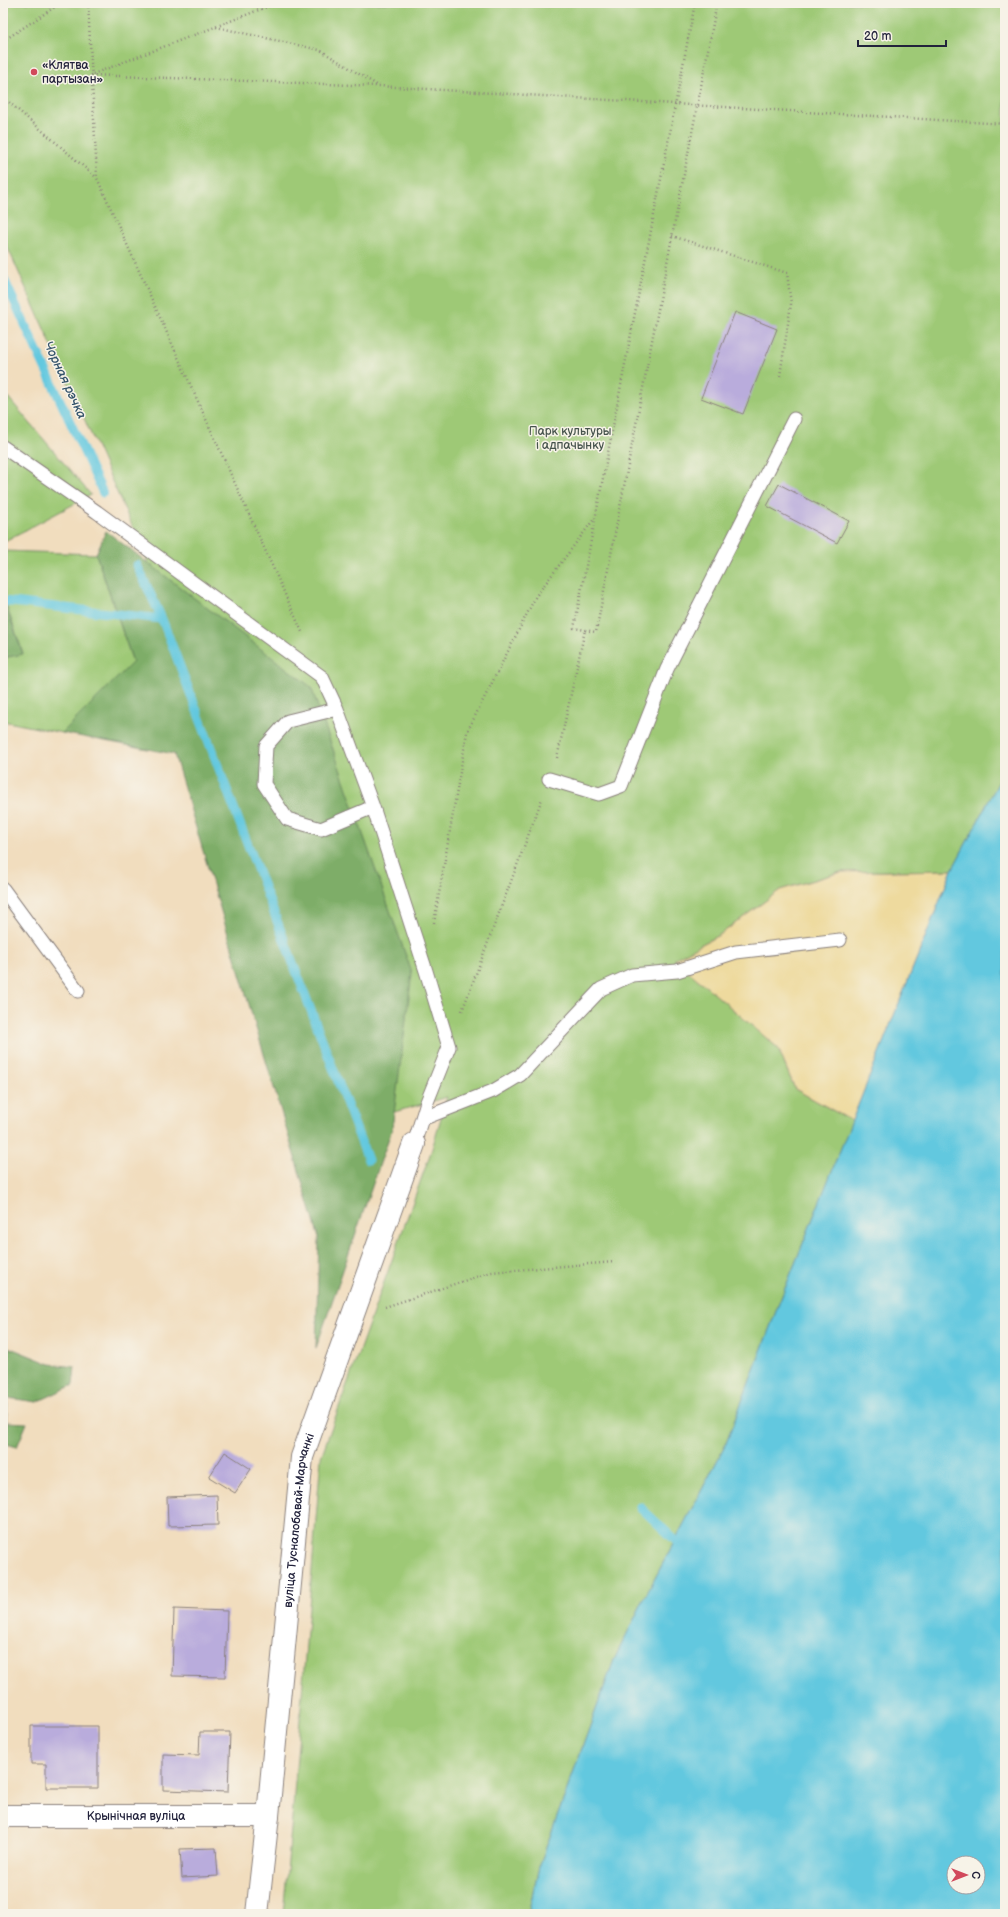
<svg xmlns="http://www.w3.org/2000/svg" width="1008" height="1917" viewBox="0 0 1008 1917" font-family="'Balsamiq Sans',sans-serif">
<style>
.green{fill:#9ec976;stroke:#607658}
.forest{fill:#7ead67;stroke:#506851}
.sand{fill:#eeda9e;stroke:#887e6c}
.water{fill:#62c8df;stroke:#42758d;fill-rule:evenodd}
.lines{fill:none;stroke-linecap:round;stroke-linejoin:round}
.stream{stroke:#62c8df;stroke-width:9}
.building{fill:#b9acdc}
.lane-casing{stroke:#8a807c;stroke-width:15}
.street-casing{stroke:#8a807c;stroke-width:24}
.path{stroke:#8a807c;stroke-width:2.5;stroke-dasharray:1 3;stroke-linecap:butt}
.lane{stroke:#fff;stroke-width:13}
.street{stroke:#fff;stroke-width:22}
.poi-dot{fill:#d1495b;stroke:#f7f3e8;stroke-width:1.5}
.labels{text-anchor:middle;dominant-baseline:central;stroke-width:3;stroke-linejoin:round;paint-order:stroke}
.poi-label{font-size:12px;fill:#22223b;stroke:#f7f3e8;text-anchor:start}
.park-label{font-size:12px;fill:#47544d;stroke:#f7f3e8}
.street-label{font-size:12px;fill:#22223b;stroke:#f7f3e8}
.water-label{font-size:13px;font-style:italic;fill:#35546c;stroke:#f7f3e8}
</style>
<rect width="100%" height="100%" fill="#f7f3e8"/>
<filter id="ink" filterUnits="userSpaceOnUse"><feTurbulence type="fractalNoise" baseFrequency=".025" numOctaves="2"/><feDisplacementMap in="SourceGraphic" scale="8" xChannelSelector="R" yChannelSelector="G"/><feConvolveMatrix kernelMatrix="1 2 1 2 8 2 1 2 1" color-interpolation-filters="sRGB"/></filter>
<filter id="wash" filterUnits="userSpaceOnUse"><feTurbulence type="fractalNoise" baseFrequency=".012" numOctaves="4" result="noise"/><feDisplacementMap in="SourceGraphic" scale="16" xChannelSelector="R" yChannelSelector="G"/><feGaussianBlur stdDeviation="0.9" result="paint"/><feColorMatrix in="noise" values="0 0 0 0 0 0 0 0 0 0 0 0 0 0 0 0 0 1.4 0 .05"/><feComposite in="paint" operator="in"/></filter>
<g filter="url(#wash)">
<rect width="100%" height="100%" fill="#f1ddbe"/>
<path class="green" d="M3,3H1005V770L952,870L841,872L780,890L721,934L674,959L778,1048L795,1089L852,1121L778,1306L725,1446L644,1599L614,1660L539,1867L528,1914H283L292,1819L321,1457L432,1149L447,1097L373,1118L305,913L3,237Z
M3,387L7,396L91,495L3,542Z
M3,551L96,554L133,662L62,733L3,721V658L23,653L3,597Z"/>
<path class="forest" d="M106,531L311,687L412,973L392,1129L316,1348L319,1238L174,754L62,733L133,662L96,554Z
M3,597L23,654L3,658Z
M3,1345L50,1364L75,1367L73,1385L37,1402L8,1398L6,1422L27,1423L17,1447L3,1443Z"/>
<path class="sand" d="M952,870L852,1121L795,1089L778,1048L674,959L721,934L780,890L841,872Z"/>
<path class="water" d="M1005,770V1914H528L539,1867L614,1660L644,1599L725,1446L778,1306L952,870ZM954,1863H978V1887H954Z"/>
<g class="lines">
<path class="stream" d="M3,277L103,493
M137,565L162,619
M3,601L162,619L368,1160
M640,1507L676,1541L687,1544"/>
</g>
<g id="blocks">
<path class="building" d="M735,312L777,329L743,414L701,398Z
M779,484L849,521L837,543L767,506Z
M225,1452L251,1469L235,1493L209,1477Z
M217,1495L218,1525L168,1526L167,1497Z
M174,1609L227,1611L225,1677L172,1676Z
M31,1726H98V1788H46V1764H31Z
M200,1732H230L228,1792L163,1790V1754L199,1755Z
M216,1848L218,1876L182,1878L180,1849Z"/>
</g>
</g>
<g filter="url(#ink)">
<use href="#blocks" fill-opacity="0" stroke="#8a807c" stroke-width="1"/>
<g class="lines">
<g class="lane-casing">
<path id="lane" d="M3,447L97,512L322,677L337,709L373,807L426,971L449,1047L427,1102L414,1144
M337,709L288,721L266,746L264,784L287,819L321,829L373,807
M549,779L599,794L621,786L667,669L794,419
M3,889L78,991
M422,1119L493,1091L520,1075L601,989L632,975L677,971L736,952L840,940"/>
</g>
<g class="street-casing">
<g id="street">
<path id="s1" d="M3,1816H268"/>
<path id="s2" d="M257,1914L268,1816L302,1457L414,1144"/>
</g>
</g>
<path class="path" d="M48,3L51,10
M88,3L97,178L303,634
M695,3L574,628L596,632L717,3
M216,27L320,50L377,85
M3,41L61,3
M93,74L277,3
M91,75L378,86L1005,124
M3,97L97,178
M672,236L787,273L791,304L780,376
M557,758L585,630
M434,923L467,732L536,596L594,519
M462,1011L542,799
M385,1307L491,1272L614,1262"/>
<use href="#lane" class="lane"/>
<use href="#street" class="street"/>
</g>
</g>
<circle class="poi-dot" cx="34" cy="72" r="4"/>
<g class="labels">
<g class="poi-label">
<text x="42" y="65">«Клятва<tspan x="42" dy="14">партызан»</tspan></text>
</g>
<g class="park-label">
<text x="570" y="431">Парк культуры<tspan x="570" dy="14">і адпачынку</tspan></text>
</g>
<g class="street-label">
<text stroke="none"><textPath href="#s2" startOffset="396">вуліца Тусналобавай-Марчанкі</textPath></text>
<text stroke="none"><textPath href="#s1" startOffset="133">Крынічная вуліца</textPath></text>
</g>
<g class="water-label">
<text transform="translate(65 380) rotate(65)">Чорная рэчка</text>
</g>
</g>
<rect width="1008" height="1917" fill="none" stroke="#f7f3e8" stroke-width="16"/>
<g transform="translate(966 1875) rotate(90)"><circle r="19" fill="#f7f3e8" stroke="#a29fa3"/>
<path d="M0-3L7 15L0 10L-7 15Z" fill="#d1495b"/>
<text y="-6" font-size="11" font-weight="bold" text-anchor="middle" fill="#22223b">С</text>
</g>
<path d="M858 40v6h88v-6" fill="none" stroke="#22223b" stroke-width="2"/>
<text x="864" y="40" font-size="12" fill="#22223b" stroke="#f7f3e8" stroke-width="3" paint-order="stroke">20 m</text>
</svg>
